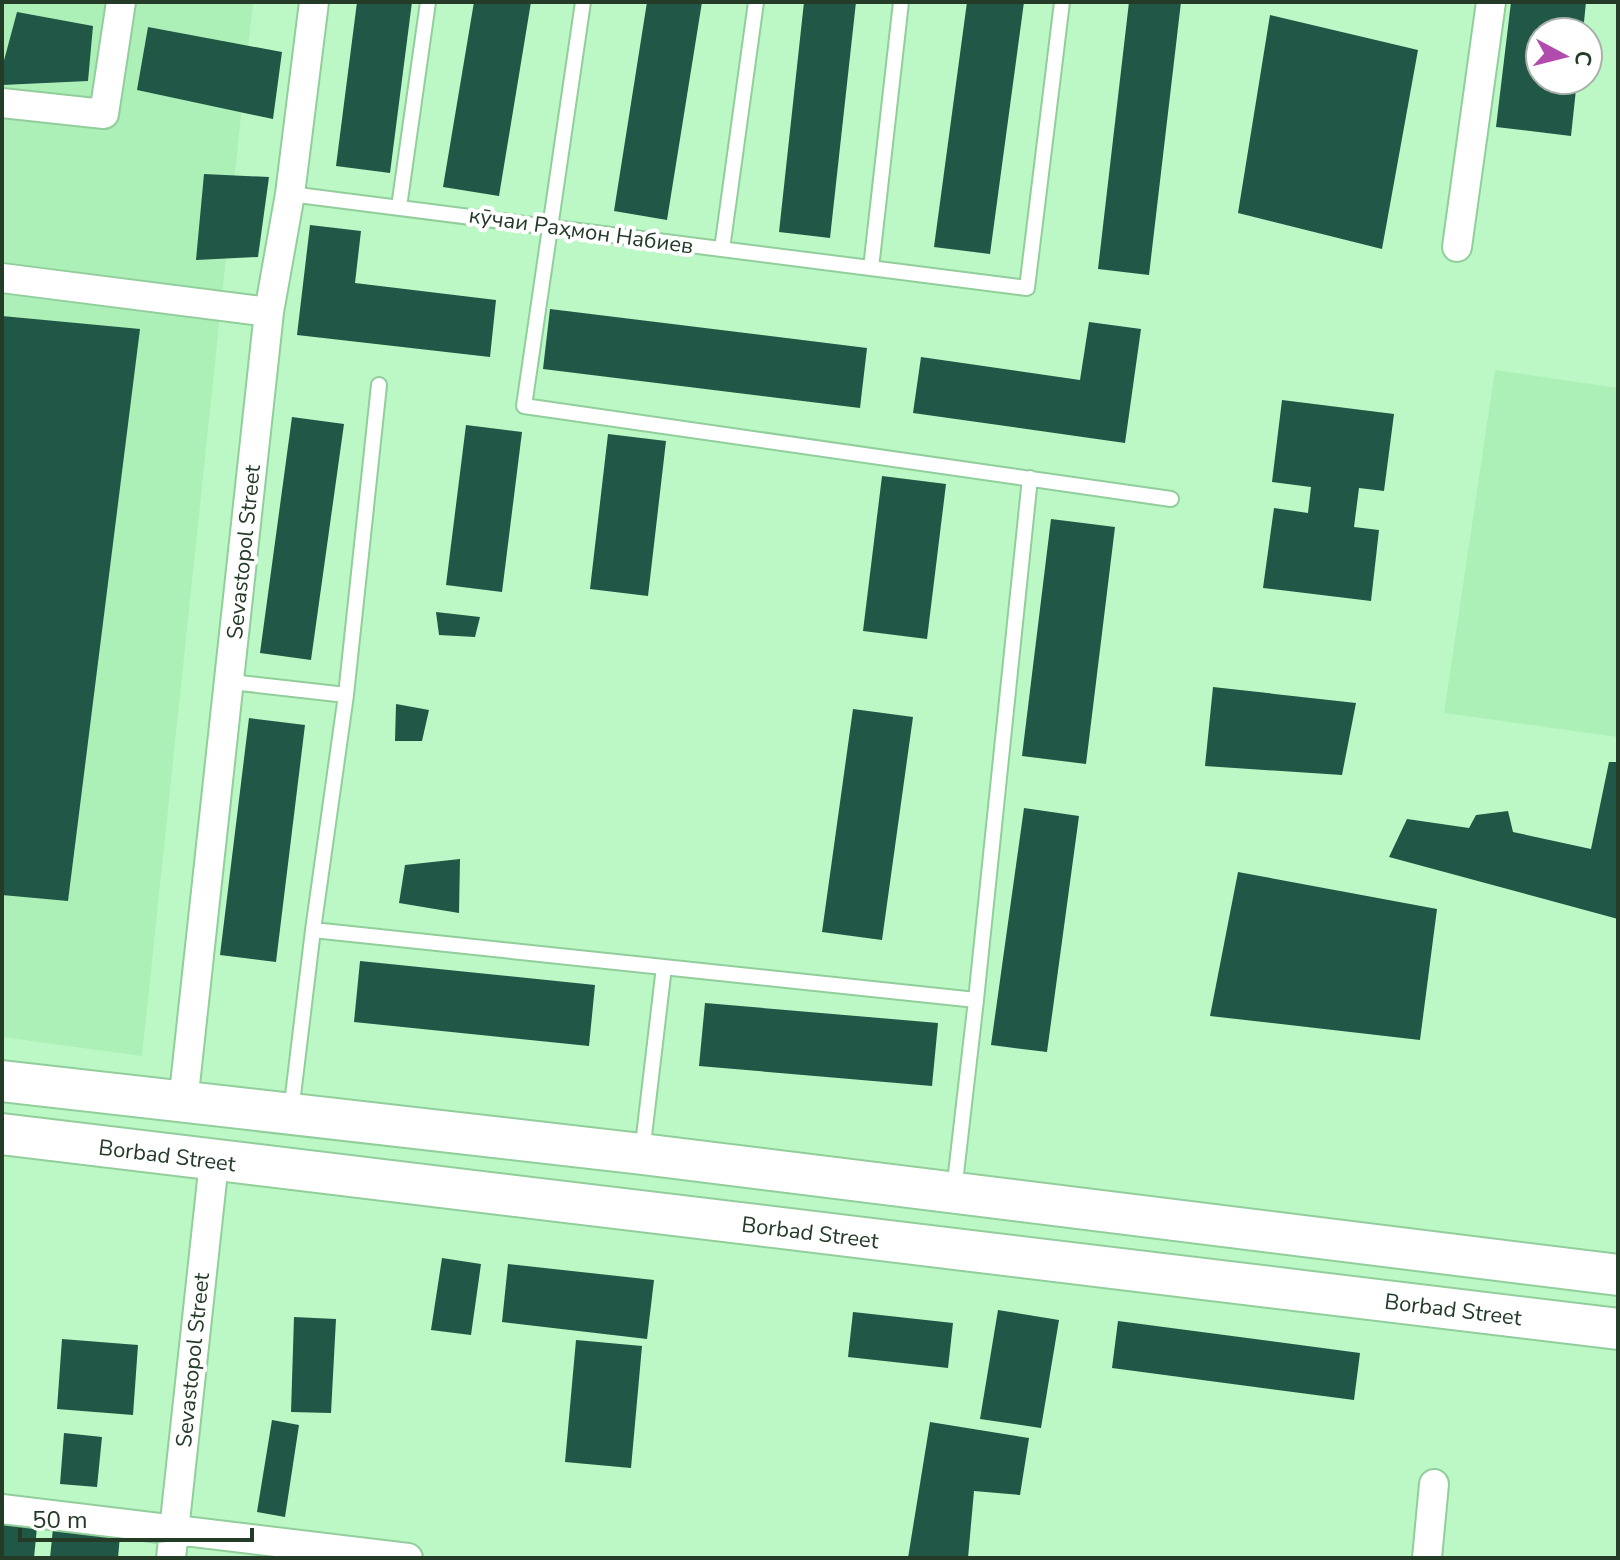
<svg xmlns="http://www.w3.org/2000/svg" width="1620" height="1560" viewBox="0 0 1620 1560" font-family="'Nunito Sans',sans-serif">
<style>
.built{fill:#acefb7}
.building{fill:#205746}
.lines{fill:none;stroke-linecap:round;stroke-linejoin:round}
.lane-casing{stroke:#92cd9c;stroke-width:18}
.street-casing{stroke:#92cd9c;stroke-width:32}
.secondary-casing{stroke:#92cd9c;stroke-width:44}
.lane{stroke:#fff;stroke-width:14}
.street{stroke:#fff;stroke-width:28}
.secondary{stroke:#fff;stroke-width:40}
.labels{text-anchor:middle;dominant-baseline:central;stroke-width:8;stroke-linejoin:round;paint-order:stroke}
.street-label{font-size:22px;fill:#233b27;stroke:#fff}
</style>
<rect width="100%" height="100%" fill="#bcf8c5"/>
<path class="built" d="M2,2H253L142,1056L2,1037Z
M1495,370L1618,388V737L1444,713Z"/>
<path class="building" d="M357,2H412L390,173L336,166Z
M474,2H531L499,196L443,187Z
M647,2H702L667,220L614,211Z
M804,2H856L830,238L779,232Z
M967,2H1024L990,254L934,247Z
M1129,2H1181L1149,275L1098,269Z
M1511,2H1586L1583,32H1540V80H1577L1571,136L1496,127Z
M17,12L93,26L88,81L2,85V68Z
M1270,15L1418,50L1382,249L1238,213Z
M148,27L282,52L273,119L137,90Z
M204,174L269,177L258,257L196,260Z
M310,225L361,231L355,283L496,300L490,357L297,335Z
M550,309L867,348L860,408L543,369Z
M2,316L140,329L68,901L2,895Z
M1089,322L1141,329L1125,443L913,413L921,357L1080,380Z
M1282,400L1394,414L1384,491L1359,488L1354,527L1379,530L1371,601L1263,588L1274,508L1308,513L1311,487L1272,482Z
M292,417L344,424L311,660L260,653Z
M466,425L522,432L502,592L446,585Z
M608,434L666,441L648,596L590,589Z
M882,476L946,484L927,639L863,631Z
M1051,519L1115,527L1086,764L1022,756Z
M436,612L480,617L475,637L439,635Z
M1213,687L1356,703L1342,775L1205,766Z
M396,704L429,710L422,741H395Z
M853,709L913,717L882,940L822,932Z
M249,718L305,725L276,962L220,955Z
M1609,762H1618V919L1389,857L1407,819L1469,828L1476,815L1508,811L1513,832L1591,849Z
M1024,808L1079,816L1047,1052L991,1045Z
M460,859L459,913L399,903L405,865Z
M1238,872L1437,909L1420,1040L1210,1016Z
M360,961L595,985L589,1046L354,1022Z
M705,1003L938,1023L932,1086L699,1066Z
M442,1258L481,1264L471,1335L431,1330Z
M508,1264L654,1280L647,1339L502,1322Z
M998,1310L1059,1320L1041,1428L980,1419Z
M853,1312L953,1323L948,1368L848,1357Z
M294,1317L336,1319L331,1413L291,1412Z
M1118,1321L1360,1353L1354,1400L1112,1368Z
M62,1339L138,1345L133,1415L57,1409Z
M576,1340L642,1346L631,1468L565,1462Z
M272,1420L299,1425L285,1517L257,1512Z
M930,1422L1029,1438L1020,1495L974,1491L968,1558H908Z
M64,1433L102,1437L97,1487L60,1484Z
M2,1524L37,1527L34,1558H2Z
M53,1528L120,1535L118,1558H50Z"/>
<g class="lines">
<g class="lane-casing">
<path id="lane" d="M583,2L524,406L1171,499
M290,194L1027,288L1062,2
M399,207L428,2
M722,249L756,2
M871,268L901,2
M379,385L346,695L313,930L976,1000
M231,682L346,695
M291,1112L313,930
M642,1153L664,967
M954,1191L976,1000L1030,478"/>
</g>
<g class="street-casing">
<path id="street" d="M2,103L104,114L121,2
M1457,247L1491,2
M2,278L269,312
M183,1103L269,312L290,194L314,2
M2,1509L408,1558
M171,1558L214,1162
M1427,1558L1434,1484"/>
</g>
<g class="secondary-casing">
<path id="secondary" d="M2,1081L642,1154L1618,1275
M2,1134L1618,1329"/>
</g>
<use href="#lane" class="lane"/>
<use href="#street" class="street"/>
<use href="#secondary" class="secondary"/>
</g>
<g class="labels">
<g class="street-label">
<text transform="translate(581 231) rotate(8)">кӯчаи Раҳмон Набиев</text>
<text transform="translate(244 552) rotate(-84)">Sevastopol Street</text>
<text transform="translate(167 1156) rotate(7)">Borbad Street</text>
<text transform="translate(810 1233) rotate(7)">Borbad Street</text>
<text transform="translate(1453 1310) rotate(7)">Borbad Street</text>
<text transform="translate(193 1360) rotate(-84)">Sevastopol Street</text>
</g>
</g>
<rect width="1620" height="1560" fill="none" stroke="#233b27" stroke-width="8"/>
<g transform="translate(1564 56) rotate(97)"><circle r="38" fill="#ffffff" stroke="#a7b1a9" stroke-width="2"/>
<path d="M0-6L14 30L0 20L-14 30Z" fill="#b24bae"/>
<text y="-12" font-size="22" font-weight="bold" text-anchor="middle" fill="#233b27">С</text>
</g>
<path d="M20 1528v12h232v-12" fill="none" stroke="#233b27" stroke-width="4"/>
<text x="32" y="1528" font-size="24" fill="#233b27" stroke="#ffffff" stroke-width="6" paint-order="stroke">50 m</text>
</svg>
